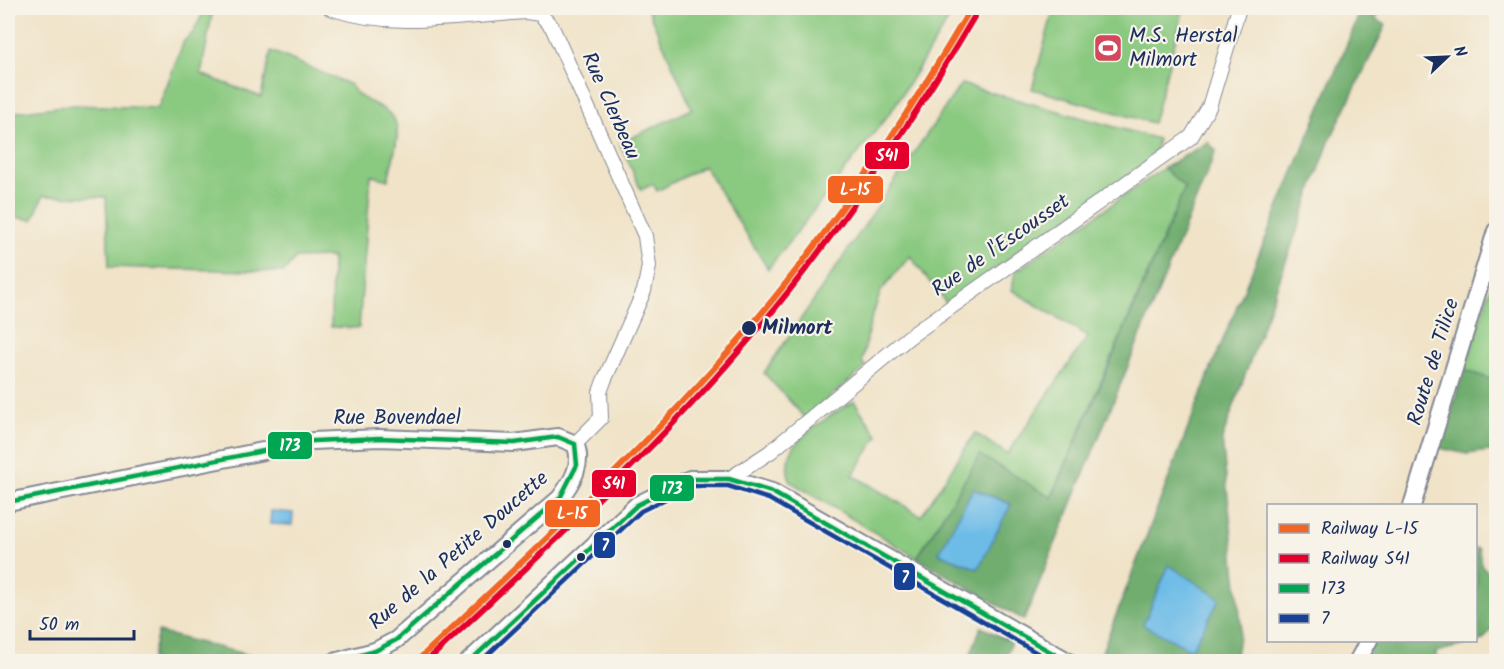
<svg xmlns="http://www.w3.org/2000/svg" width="1504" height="669" viewBox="0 0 1504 669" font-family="Kalam,sans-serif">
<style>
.green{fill:#8ac980;stroke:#527c6f;stroke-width:1.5}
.forest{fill:#6fad6e;stroke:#456e66;stroke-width:1.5}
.water{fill:#6dbce8;stroke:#4476a3;stroke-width:1.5}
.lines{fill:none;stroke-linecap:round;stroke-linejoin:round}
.minor-casing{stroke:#868993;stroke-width:16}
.tertiary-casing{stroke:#868993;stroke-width:20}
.minor{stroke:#fff;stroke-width:14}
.tertiary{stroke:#fff;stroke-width:16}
.bus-1-casing{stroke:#f7f3e8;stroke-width:9}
.bus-2-casing{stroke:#f7f3e8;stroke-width:9}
.bus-1{stroke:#00a651;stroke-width:4.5}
.bus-2{stroke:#164194;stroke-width:4.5}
.rail-1-casing{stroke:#f7f3e8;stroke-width:10}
.rail-2-casing{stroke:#f7f3e8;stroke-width:10}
.rail-1{stroke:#f26522;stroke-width:6}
.rail-2{stroke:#e4002b;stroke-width:6}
.stop-dot{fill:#1b2f5e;stroke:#f7f3e8;stroke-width:2}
.labels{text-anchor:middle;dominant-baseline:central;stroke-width:4.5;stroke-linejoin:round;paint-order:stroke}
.poi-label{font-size:21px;fill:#1b2f5e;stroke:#f7f3e8;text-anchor:start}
.street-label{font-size:21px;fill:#1b2f5e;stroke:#f7f3e8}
.stop-label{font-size:21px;font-weight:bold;fill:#1b2f5e;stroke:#f7f3e8;text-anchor:start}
.line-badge{stroke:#f7f3e8;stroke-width:2}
.badge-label{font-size:16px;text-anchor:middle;font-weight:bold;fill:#fff}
</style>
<rect width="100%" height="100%" fill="#f7f3e8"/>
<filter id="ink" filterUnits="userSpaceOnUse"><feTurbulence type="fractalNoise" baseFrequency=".0167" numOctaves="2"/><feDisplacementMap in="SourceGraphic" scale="12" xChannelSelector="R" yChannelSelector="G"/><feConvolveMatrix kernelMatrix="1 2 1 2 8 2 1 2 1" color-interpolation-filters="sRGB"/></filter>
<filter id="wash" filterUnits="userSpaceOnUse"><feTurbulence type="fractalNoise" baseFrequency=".008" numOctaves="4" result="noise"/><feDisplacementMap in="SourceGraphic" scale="24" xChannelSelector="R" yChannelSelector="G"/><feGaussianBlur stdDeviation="1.35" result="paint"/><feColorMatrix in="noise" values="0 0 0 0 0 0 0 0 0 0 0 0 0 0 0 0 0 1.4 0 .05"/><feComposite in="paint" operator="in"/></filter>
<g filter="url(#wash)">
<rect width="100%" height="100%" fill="#f0e3c8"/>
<path class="green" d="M647,8H956L892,110L768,269L704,166L657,191L653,184L641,190L620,143L692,109Z
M1054,8H1184L1153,123L1032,89Z
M205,9H213L201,74L261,97L271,51L351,85C360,106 393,103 397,128C399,143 391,165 388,180L371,175L359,328L331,327L332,257L296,258L284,272L109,267L106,197L43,196L33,220L8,216V113L72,105L158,108L184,41L193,33Z
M961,84L1158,139L1154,157L946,303L910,256L881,291L870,323L862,362L866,367L805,418L764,373Z
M1164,168L1185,187L1051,498L980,456L917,558L791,482C773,444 827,419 854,401L878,436L853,475L921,516L975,433L1007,454L1088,336L1012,290L1015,272Z
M1496,271V381L1464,370Z"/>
<path class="forest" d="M1362,8H1381L1375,19L1386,25L1329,142L1222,439L1241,625L1235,661L1098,662L1212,366Z
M1208,142L1216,151L1024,620L917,558L980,455L1052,498L1185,188L1164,168Z
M1464,370L1496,381V450L1467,454L1439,448Z
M1476,548L1479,549L1481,565L1496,580V624L1483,640L1436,652L1437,661L1357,662L1369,641L1476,640Z
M981,627L1012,642L1004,661H968Z
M158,632L272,661H151Z"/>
<path class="water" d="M973,489L1011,504L978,569L939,553Z
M271,511L293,513L292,525L270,524Z
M1169,565L1220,599L1191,650L1143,625Z"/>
</g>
<g filter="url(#ink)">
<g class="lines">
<g class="minor-casing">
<path id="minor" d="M330,8C395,30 460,16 527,12L540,14L552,27L645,236L649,266L644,291L604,381L600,392L601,418L575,444
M729,479L770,452L909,337L1191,137L1209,107L1239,8"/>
</g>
<g class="tertiary-casing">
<path id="tertiary" d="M8,502L313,441L379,438L514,443L558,437L575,444C584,463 572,482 560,498L396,640L375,651L334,662
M1412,506L1496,231
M468,662L637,505L690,479H729L772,492L1069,662
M1357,662L1369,640"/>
</g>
<use href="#minor" class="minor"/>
<use href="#tertiary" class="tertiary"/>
<g class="bus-1-casing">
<path id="bus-1" d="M8,502L313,441L379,438L514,443L558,437L575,444
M336,662L375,651L396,640L560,498L577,465L575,444
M469,662L637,505L690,479H729L772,492L1068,662"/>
</g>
<g class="bus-2-casing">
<path id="bus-2" d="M480,662L641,511L692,486H728L769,499L1053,662"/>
</g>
<use href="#bus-1" class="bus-1"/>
<use href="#bus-2" class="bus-2"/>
<g class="rail-1-casing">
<path id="rail-1" d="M416,662C534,550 656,440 761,314C840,219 908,115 971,8"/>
</g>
<g class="rail-2-casing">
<path id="rail-2" d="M426,662C529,565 633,471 726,366C823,257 903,137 977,12"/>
</g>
<use href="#rail-1" class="rail-1"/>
<use href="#rail-2" class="rail-2"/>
</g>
</g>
<defs>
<g id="stadium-square" transform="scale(1.5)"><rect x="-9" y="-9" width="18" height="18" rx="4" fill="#d1495b" stroke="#f7f3e8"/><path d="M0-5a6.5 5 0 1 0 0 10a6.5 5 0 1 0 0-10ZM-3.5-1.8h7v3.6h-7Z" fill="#fff"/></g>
</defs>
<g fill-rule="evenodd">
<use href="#stadium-square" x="1108" y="48"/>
</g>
<g class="stop-dot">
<circle cx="749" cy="328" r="8"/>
<circle cx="507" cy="544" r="5"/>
<circle cx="581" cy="557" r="5"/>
</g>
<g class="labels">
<g class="poi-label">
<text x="1129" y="36">M.S. Herstal<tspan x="1129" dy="24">Milmort</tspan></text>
</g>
<g class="street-label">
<text transform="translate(610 106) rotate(66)">Rue Clerbeau</text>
<text transform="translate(1001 246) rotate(-35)">Rue de l'Escousset</text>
<text transform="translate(1434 362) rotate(-73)">Route de Tilice</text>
<text x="397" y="418">Rue Bovendael</text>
<text transform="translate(459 551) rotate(-41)">Rue de la Petite Doucette</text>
</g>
<g class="stop-label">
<text x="762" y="328">Milmort</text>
</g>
</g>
<g class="line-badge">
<rect x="864" y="141" width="46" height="29" rx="6" fill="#e4002b"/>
<rect x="827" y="175" width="57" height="29" rx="6" fill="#f26522"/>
<rect x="267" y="431" width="46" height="29" rx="6" fill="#00a651"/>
<rect x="591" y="469" width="46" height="29" rx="6" fill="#e4002b"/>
<rect x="649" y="474" width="46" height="28" rx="6" fill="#00a651"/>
<rect x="544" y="499" width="57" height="29" rx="6" fill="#f26522"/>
<rect x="593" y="531" width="23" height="28" rx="6" fill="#164194"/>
<rect x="893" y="562" width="23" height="29" rx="6" fill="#164194"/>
</g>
<g class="badge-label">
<text x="887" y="161">S41</text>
<text x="855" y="195">L-15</text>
<text x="290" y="451">173</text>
<text x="614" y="489">S41</text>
<text x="672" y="494">173</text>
<text x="572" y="519">L-15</text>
<text x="605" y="551">7</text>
<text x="905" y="583">7</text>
</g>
<rect width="1504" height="669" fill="none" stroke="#f7f3e8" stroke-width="30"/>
<rect x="1267" y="504" width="210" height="138" fill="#f7f3e8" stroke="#9fa5b1" stroke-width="1.5"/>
<rect x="1279" y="524" width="30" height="9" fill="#f26522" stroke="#9fa5b1" stroke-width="1.5"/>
<text x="1321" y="534" font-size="18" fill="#1b2f5e">Railway L-15</text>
<rect x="1279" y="554" width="30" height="9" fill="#e4002b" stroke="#9fa5b1" stroke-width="1.5"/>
<text x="1321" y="564" font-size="18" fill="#1b2f5e">Railway S41</text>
<rect x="1279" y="584" width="30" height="9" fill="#00a651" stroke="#9fa5b1" stroke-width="1.5"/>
<text x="1321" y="594" font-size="18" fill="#1b2f5e">173</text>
<rect x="1279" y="614" width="30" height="9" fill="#164194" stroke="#9fa5b1" stroke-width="1.5"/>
<text x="1321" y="624" font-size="18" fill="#1b2f5e">7</text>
<g transform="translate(1447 57) rotate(67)" stroke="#f7f3e8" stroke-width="4.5" paint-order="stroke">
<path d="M0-4.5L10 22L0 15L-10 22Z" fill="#1b2f5e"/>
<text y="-9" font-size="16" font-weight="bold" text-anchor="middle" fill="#1b2f5e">N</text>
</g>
<path d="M30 630v9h104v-9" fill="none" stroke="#1b2f5e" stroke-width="3"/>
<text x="39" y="630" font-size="18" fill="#1b2f5e" stroke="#f7f3e8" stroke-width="4.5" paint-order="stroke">50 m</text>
</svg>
